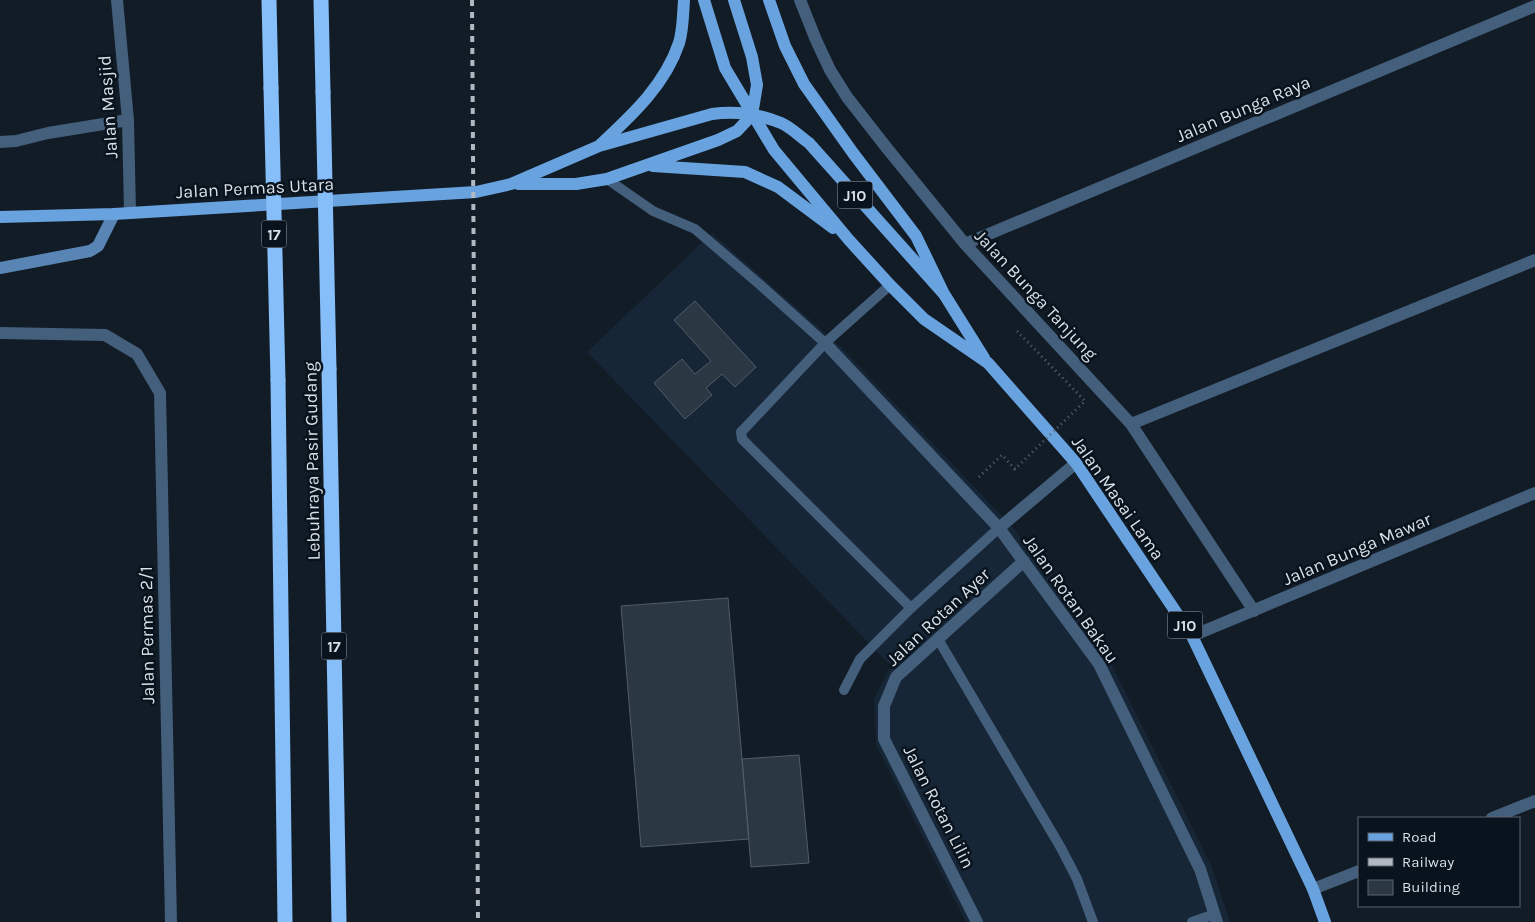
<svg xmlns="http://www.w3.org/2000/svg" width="1535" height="922" viewBox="0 0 1535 922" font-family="Karla,sans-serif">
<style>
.built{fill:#172636}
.building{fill:#2b3743;stroke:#505c69}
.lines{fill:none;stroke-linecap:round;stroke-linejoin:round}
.lane{stroke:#435f7c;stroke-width:10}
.street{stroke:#435f7c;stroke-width:12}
.secondary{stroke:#5985b4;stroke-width:12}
.primary{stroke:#68a3e0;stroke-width:12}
.highway{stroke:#86bef9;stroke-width:15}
.rail{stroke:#b1b8c0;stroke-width:4;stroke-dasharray:6 6;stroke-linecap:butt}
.path-bridge{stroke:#5b646d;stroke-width:3;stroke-dasharray:1 4;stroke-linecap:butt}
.highway-bridge{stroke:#86bef9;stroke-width:15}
.labels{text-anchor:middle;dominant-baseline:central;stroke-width:5;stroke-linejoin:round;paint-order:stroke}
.shield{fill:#09131e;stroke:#9aa2aa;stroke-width:1}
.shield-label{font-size:16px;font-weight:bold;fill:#d8dfe6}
.street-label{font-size:18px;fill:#d8dfe6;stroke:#09131e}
</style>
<rect width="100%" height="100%" fill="#121c27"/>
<path class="built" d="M712,233L841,347L1016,531L1110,661L1211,865L1230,922H966L876,745L874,699L891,666L587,352Z"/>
<path class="building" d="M695,301L756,367L735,387L722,374L706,388L712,395L685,419L654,383L682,359L695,374L711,361L674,320Z
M728,598L749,839L641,847L621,606Z
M799,755L809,863L751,867L742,759Z"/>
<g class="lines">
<path class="lane" d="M607,179L653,211L695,229L758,283L825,343
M890,285L825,343L745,428L741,432L742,439L911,608L999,528
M938,639L1061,848L1077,879L1093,922
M844,690L860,659L911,608
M1192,922L1215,914"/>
<path class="street" d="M117,0L128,120L130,213
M800,0L816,40L830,70L847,97L886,147L965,244L1131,424L1254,611
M0,142L16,141L48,133L128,120
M965,244L1535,6
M0,333L105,335L137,354L160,393L171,922
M825,343L999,528L1099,664L1200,869L1217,922
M1131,424L1535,260
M999,528L1076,463
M1192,636L1535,493
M1492,818L1535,801
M1313,889L1359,871
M977,922L884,739V706L896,677L1024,561"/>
<path class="secondary" d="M0,268L90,251L98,246L114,214"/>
<path class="primary" d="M704,0L725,68L774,150L849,240L890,285L924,319L988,363L1076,463L1192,636L1313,889L1325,922
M734,0L752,57L757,85L752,115
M769,0L785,46L804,84L853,153L916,236L944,294L984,358
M601,144C632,115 665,85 679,43C683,30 683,14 684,0
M653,166L745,172L778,187L833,228
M518,184H576L607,179L718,140L737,131L752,115
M0,217L114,214L476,192L511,184L599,146L712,114C735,111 759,114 781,123C791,127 800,137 809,143L944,294"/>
<path class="highway" d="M269,0L271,88
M321,0L323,92
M329,369L339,922
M278,380L285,922"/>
<path class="rail" d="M472,0L478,922"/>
<path class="path-bridge" d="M979,477L1002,455L1015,469L1085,401L1015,329"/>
<path class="highway-bridge" d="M271,88L278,380
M323,92L329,369"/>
</g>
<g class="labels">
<g class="shield">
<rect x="837.5" y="181.5" width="35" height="27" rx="4"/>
<rect x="261.5" y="220.5" width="25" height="27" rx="4"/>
<rect x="1167.5" y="611.5" width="35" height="27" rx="4"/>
<rect x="321.5" y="632.5" width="25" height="27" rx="4"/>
</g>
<g class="shield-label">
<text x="855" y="195">J10</text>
<text x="274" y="234">17</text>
<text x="1185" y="625">J10</text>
<text x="334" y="646">17</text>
</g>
<g class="street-label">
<text transform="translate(108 107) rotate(-94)">Jalan Masjid</text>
<text transform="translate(1243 109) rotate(-23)">Jalan Bunga Raya</text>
<text transform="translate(255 188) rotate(-3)">Jalan Permas Utara</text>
<text transform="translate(1036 295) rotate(47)">Jalan Bunga Tanjung</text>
<text transform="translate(312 461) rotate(-91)">Lebuhraya Pasir Gudang</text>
<text transform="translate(1118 498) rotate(55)">Jalan Masai Lama</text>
<text transform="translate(1357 549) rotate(-23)">Jalan Bunga Mawar</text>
<text transform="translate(1071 599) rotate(55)">Jalan Rotan Bakau</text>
<text transform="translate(938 617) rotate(-43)">Jalan Rotan Ayer</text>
<text transform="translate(147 635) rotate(-91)">Jalan Permas 2/1</text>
<text transform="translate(939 807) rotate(63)">Jalan Rotan Lilin</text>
</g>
</g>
<rect x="1358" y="817" width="162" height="90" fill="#09131e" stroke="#5c656e"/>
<rect x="1368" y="833" width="25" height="8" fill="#68a3e0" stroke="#5c656e"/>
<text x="1402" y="842" font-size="15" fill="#d8dfe6">Road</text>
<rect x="1368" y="858" width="25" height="8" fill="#b1b8c0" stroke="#5c656e"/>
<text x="1402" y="867" font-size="15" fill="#d8dfe6">Railway</text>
<rect x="1368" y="880" width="25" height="15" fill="#2b3743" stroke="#5c656e"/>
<text x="1402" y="892" font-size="15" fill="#d8dfe6">Building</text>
</svg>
